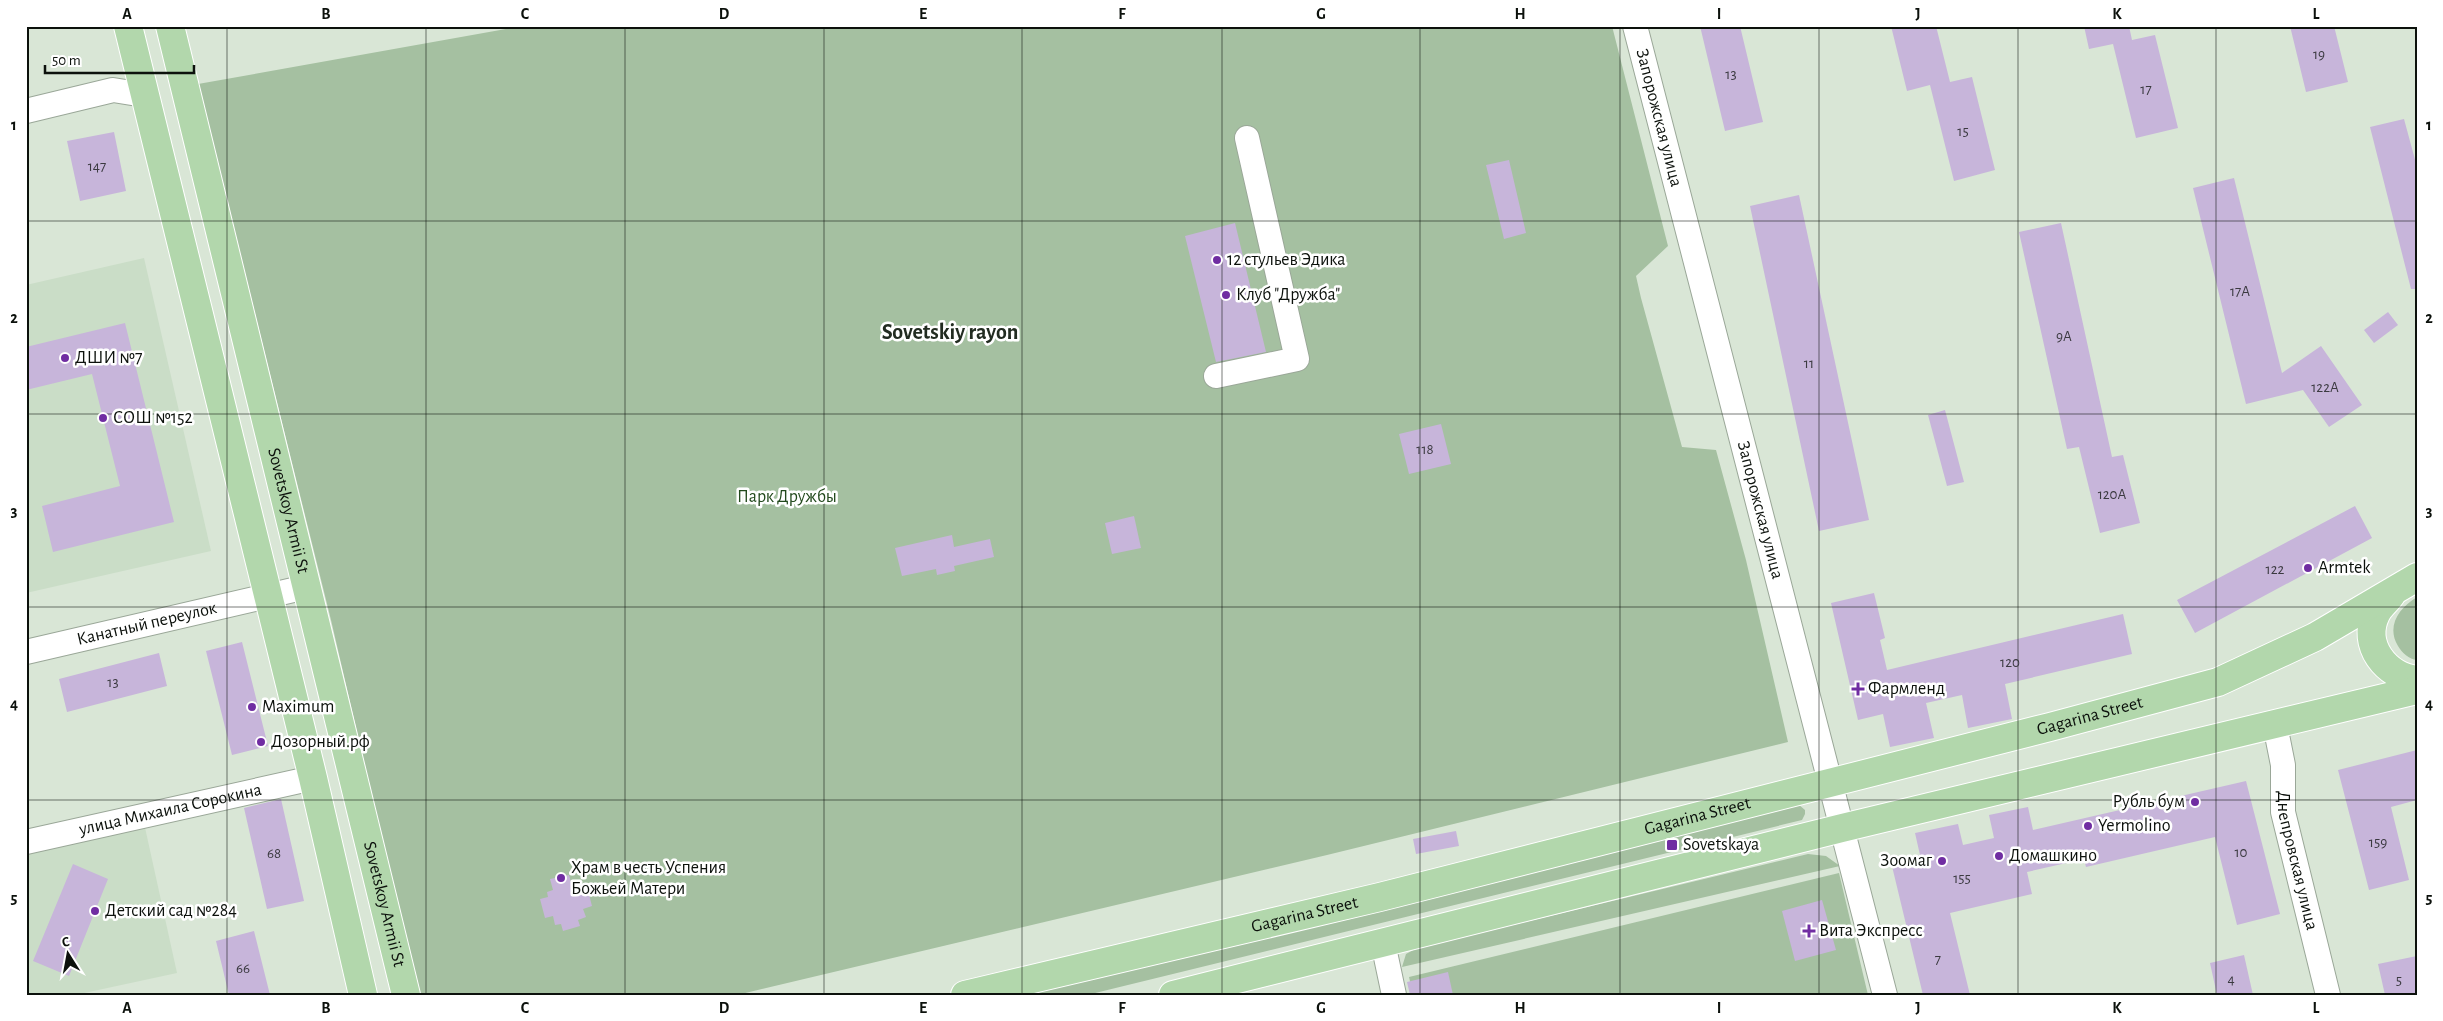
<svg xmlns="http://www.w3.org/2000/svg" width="2443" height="1021" viewBox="0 0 2443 1021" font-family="'Alegreya Sans',sans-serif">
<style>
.built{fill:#caddc7}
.green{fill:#a5c0a1}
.building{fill:#c7b5da}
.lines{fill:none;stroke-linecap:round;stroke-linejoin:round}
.minor-casing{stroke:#9aa798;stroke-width:26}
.major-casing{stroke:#fff;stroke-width:30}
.minor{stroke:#fff;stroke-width:24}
.major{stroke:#b2d7ac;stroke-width:28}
.grid{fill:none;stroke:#0c110c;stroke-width:1;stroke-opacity:0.55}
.poi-dot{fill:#702da2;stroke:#fff;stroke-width:2}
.labels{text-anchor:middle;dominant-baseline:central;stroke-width:5;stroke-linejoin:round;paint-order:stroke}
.number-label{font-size:15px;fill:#3b3a40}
.street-label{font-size:18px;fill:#0c110c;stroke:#fff}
.poi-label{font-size:18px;fill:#0c110c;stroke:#fff;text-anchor:start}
.park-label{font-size:18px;fill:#22491c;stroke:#fff}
.district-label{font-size:22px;font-weight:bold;fill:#222c21;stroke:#fff}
.neatline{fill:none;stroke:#0c110c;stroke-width:2}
.grid-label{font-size:16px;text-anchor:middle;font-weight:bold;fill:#0c110c}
</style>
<rect width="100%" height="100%" fill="#d9e6d6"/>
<path class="built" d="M144,258L211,551L26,593V285Z
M144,823L177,973L75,995H26V849Z"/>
<path class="green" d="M523,26H1612L1668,246L1636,276L1641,298L1682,447L1716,450L1746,560L1788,742L1327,855L737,995H418L331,620L198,84Z
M2417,597V660C2409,659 2402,653 2398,646C2386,626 2399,608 2417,597Z
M1798,804L1805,810V814L1802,820L1087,995H1017Z
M1808,854L1826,856L1840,866L1402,967L1406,954L1417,948Z
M1839,873L1868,995H1413L1409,977Z"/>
<path class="building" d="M1700,26H1740L1763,122L1725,131Z
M1891,26H1936L1950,82L1972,77L1995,170L1954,181L1930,85L1907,91Z
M2084,26H2129L2132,40L2155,35L2178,128L2136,138L2113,44L2089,49Z
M2290,26H2334L2348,82L2306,92Z
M2404,119L2417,167V289H2411L2370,127Z
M114,132L126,191L80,201L67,141Z
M1509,160L1526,233L1504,239L1486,165Z
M2234,178L2282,373L2321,346L2362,405L2329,427L2303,390L2246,404L2193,188Z
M1799,195L1869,520L1819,531L1750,206Z
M1235,223L1266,352L1216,362L1185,236Z
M2061,223L2112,457L2123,455L2140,523L2100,533L2079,447L2067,449L2019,232Z
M2388,312L2398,325L2374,343L2364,330Z
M125,323L174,522L53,552L42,506L120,486L92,374L26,390V347Z
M1945,410L1964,482L1947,486L1928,415Z
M1441,424L1451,464L1409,474L1399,434Z
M2355,506L2372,538L2195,633L2177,600Z
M1134,516L1141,548L1112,554L1105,523Z
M952,535L954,547L990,539L994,557L954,566L955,571L937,575L936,569L902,576L895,548Z
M1874,593L1885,638L1880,640L1887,670L2123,614L2132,654L2005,684L2012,719L1968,728L1962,695L1926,703L1934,738L1890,747L1883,714L1858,720L1831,603Z
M242,642L268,746L232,755L206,651Z
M159,653L167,686L67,712L59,679Z
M2417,750V800L2391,807L2409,880L2369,890L2338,770Z
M2246,781L2280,914L2237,925L2215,837L2086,867L2084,859L2027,872L2032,894L1950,913L1970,995H1923L1891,862L1920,855L1915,833L1958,824L1963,845L1994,838L1989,815L2028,807L2033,830Z
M281,799L304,901L267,909L244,808Z
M1456,831L1459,846L1416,854L1413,839Z
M73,864L108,879L69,976L33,961Z
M569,875L572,886L577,884L578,890L587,887L592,906L583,909L586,917L578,920L580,926L563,931L561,924L555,925L553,916L545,918L540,899L548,897L547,892L553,890L550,879Z
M1822,900L1836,950L1795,961L1782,911Z
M254,931L270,995H229L216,941Z
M2244,955L2253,995H2217L2210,963Z
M2417,956V995H2385L2378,964Z
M1448,972L1453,995H1410L1407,982Z"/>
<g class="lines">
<g class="minor-casing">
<g id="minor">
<path id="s1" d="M1635,26L1885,995"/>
<path d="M26,111L113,90L144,95"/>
<path d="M1216,376L1297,359L1247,138"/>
<path id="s2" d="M26,652L306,587"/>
<path id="s3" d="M2275,725L2283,765V812L2328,995"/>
<path id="s4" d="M26,842L313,778"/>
<path d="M1383,943L1394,995"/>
</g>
</g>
<g class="major-casing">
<g id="major">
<path d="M128,26L313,778L363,995"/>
<path id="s5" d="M170,26L406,995"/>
<path d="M2391,595C2387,601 2379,607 2376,614C2361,645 2386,676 2417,680"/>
<path id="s6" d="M965,995L1380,897L2050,727L2218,682L2315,637L2417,577"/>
<path d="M1173,995L1842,828L2417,690"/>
</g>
</g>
<use href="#minor" class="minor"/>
<use href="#major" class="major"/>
</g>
<path class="grid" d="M227,26V995M426,26V995M625,26V995M824,26V995M1022,26V995M1222,26V995M1420,26V995M1620,26V995M1819,26V995M2018,26V995M2216,26V995M26,221H2417M26,414H2417M26,607H2417M26,800H2417"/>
<g class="poi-dot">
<circle cx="1217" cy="260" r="5"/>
<circle cx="1226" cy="295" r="5"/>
<circle cx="65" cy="358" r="5"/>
<circle cx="103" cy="418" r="5"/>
<circle cx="2308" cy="568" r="5"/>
<path d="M1855.5 681.5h5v5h5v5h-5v5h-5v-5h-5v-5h5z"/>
<circle cx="252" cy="707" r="5"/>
<circle cx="261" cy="742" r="5"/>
<circle cx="2195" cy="802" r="5"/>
<circle cx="2088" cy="826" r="5"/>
<rect x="1666" y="839" width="12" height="12" rx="2.5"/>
<circle cx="1999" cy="856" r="5"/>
<circle cx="1942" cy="861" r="5"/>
<circle cx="561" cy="878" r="5"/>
<circle cx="95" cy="911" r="5"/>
<path d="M1806.5 923.5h5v5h5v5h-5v5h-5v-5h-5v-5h5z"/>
</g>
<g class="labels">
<g class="number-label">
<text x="2319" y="54">19</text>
<text x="1731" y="74">13</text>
<text x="2146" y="89">17</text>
<text x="1963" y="131">15</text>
<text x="97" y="166">147</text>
<text x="2240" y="291">17А</text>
<text x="2064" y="336">9А</text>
<text x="1809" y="363">11</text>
<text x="2325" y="387">122А</text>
<text x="1425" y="449">118</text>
<text x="2112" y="494">120А</text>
<text x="2275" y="569">122</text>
<text x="2010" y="662">120</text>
<text x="113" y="682">13</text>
<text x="2378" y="842">159</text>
<text x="2241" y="852">10</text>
<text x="274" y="853">68</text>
<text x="1962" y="878">155</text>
<text x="1938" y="959">7</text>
<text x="243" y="968">66</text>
<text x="2231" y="979">4</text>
<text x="2399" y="980">5</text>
</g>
<g class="street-label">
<text stroke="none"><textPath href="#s1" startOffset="95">Запорожская улица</textPath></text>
<text stroke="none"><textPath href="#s5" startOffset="499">Sovetskoy Armii St</textPath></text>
<text stroke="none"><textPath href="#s1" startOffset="500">Запорожская улица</textPath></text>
<text stroke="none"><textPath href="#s2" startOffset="124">Канатный переулок</textPath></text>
<text stroke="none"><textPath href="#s6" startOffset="1159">Gagarina Street</textPath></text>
<text stroke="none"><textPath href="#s4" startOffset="148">улица Михаила Сорокина</textPath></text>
<text stroke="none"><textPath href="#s6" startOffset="754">Gagarina Street</textPath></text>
<text stroke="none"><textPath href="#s3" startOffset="138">Днепровская улица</textPath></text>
<text stroke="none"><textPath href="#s5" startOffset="904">Sovetskoy Armii St</textPath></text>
<text stroke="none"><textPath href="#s6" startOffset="349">Gagarina Street</textPath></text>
</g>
<g class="poi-label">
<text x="1227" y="260">12 стульев Эдика</text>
<text x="1236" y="295">Клуб "Дружба"</text>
<text x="75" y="358">ДШИ №7</text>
<text x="113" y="418">СОШ №152</text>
<text x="2318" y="568">Armtek</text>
<text x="1868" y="689">Фармленд</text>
<text x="262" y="707">Maximum</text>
<text x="271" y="742">Дозорный.рф</text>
<text x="2185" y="802" text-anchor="end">Рубль бум</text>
<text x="2098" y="826">Yermolino</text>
<text x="1683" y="845">Sovetskaya</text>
<text x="2009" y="856">Домашкино</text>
<text x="1932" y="861" text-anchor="end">Зоомаг</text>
<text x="571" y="868">Храм в честь Успения<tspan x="571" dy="21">Божьей Матери</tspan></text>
<text x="105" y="911">Детский сад №284</text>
<text x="1819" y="931">Вита Экспресс</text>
</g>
<g class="park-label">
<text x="787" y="497">Парк Дружбы</text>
</g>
<g class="district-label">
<text x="950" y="332">Sovetskiy rayon</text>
</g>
</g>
<rect width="2443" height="1021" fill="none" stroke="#ffffff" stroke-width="55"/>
<g transform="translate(68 954) rotate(349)" stroke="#ffffff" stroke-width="4" paint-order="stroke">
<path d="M0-4L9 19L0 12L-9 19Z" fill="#0c110c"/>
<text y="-8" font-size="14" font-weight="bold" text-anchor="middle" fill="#0c110c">С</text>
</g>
<path d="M45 65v8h149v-8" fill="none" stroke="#0c110c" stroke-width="2.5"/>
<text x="52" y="65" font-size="15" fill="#0c110c" stroke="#ffffff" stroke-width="4" paint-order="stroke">50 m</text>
<rect x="28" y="28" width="2388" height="966" class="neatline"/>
<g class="grid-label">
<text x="127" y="19">A</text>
<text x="326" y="19">B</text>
<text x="525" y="19">C</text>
<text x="724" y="19">D</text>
<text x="923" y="19">E</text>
<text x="1122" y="19">F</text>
<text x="1321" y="19">G</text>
<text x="1520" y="19">H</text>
<text x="1719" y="19">I</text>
<text x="1918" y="19">J</text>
<text x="2117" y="19">K</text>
<text x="2316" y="19">L</text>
<text x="14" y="130">1</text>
<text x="2429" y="130">1</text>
<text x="14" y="323">2</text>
<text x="2429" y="323">2</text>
<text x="14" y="516">3</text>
<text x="2429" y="516">3</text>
<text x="14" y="709">4</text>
<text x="2429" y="709">4</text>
<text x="14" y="903">5</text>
<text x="2429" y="903">5</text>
<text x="127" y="1013">A</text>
<text x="326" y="1013">B</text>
<text x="525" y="1013">C</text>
<text x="724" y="1013">D</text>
<text x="923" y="1013">E</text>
<text x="1122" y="1013">F</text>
<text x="1321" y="1013">G</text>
<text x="1520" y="1013">H</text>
<text x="1719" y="1013">I</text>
<text x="1918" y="1013">J</text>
<text x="2117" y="1013">K</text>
<text x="2316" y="1013">L</text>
</g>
</svg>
